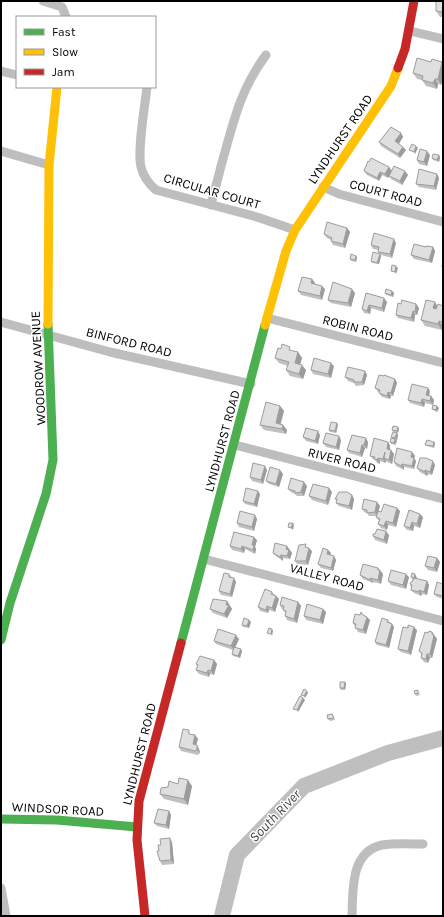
<svg xmlns="http://www.w3.org/2000/svg" width="444" height="917" viewBox="0 0 444 917" font-family="Karla,sans-serif">
<style>
.lines{fill:none;stroke-linecap:round;stroke-linejoin:round}
.river{stroke:#bfbfbf;stroke-width:16}
.street{stroke:#bebebe;stroke-width:9}
.fast{stroke:#4caf50;stroke-width:9}
.slow{stroke:#ffc107;stroke-width:9}
.jam{stroke:#c62828;stroke-width:9}
.wall{fill:#c0c0c0}
.shaded-wall{fill:#9c9c9c}
.building{fill:#dfdfdf;stroke:#9c9c9c}
.labels{text-anchor:middle;dominant-baseline:central;stroke-width:3;stroke-linejoin:round;paint-order:stroke}
.street-label{font-size:13px;fill:#000;stroke:#fff}
.water-label{font-size:14px;font-style:italic;fill:#444;stroke:#fff}
</style>
<rect width="100%" height="100%" fill="#fff"/>
<g class="lines">
<path class="river" d="M222,916L237,855L304,786L388,753L443,738"/>
<path class="street" d="M43,1L62,7L66,17
M410,31L443,39
M1,71L17,75
M147,87C145,106 137,150 141,167C143,176 149,184 156,190L257,217L295,230
M1,151L49,165
M323,187L339,194L443,222
M211,205C214,192 218,179 221,166C233,125 239,91 266,55
M267,318L443,363
M1,322L110,352L251,384
M235,445L443,499
M204,559L443,621
M1,888L6,916
M352,916C353,891 350,852 382,845C395,843 410,844 423,844"/>
<path class="fast" d="M1,640L10,603L46,494L53,460L48,324
M181,643L265,325
M1,819L57,820L137,827"/>
<path class="slow" d="M48,324L49,165L57,87
M265,325L286,251L295,230L391,86L398,68"/>
<path class="jam" d="M398,68L405,49L414,1
M145,916L137,840L139,801L181,643"/>
</g>
<path class="wall" d="M443,1V17H440L436,11Z
M431,62H442L443,63V79L441,85L438,84L437,89L426,86L422,80L417,79L413,73Z
M401,133L403,137L399,144L403,147L406,150L400,158L381,146L379,142Z
M430,155L427,166L419,164L417,160Z
M440,157L439,162L433,160L432,158Z
M369,162L389,167L391,170L408,175L402,185L391,179L389,176L388,178L382,175L379,181L367,175L364,171Z
M437,174L439,178L436,190L419,187L416,184Z
M347,228L350,232L345,248L333,245L331,241V240L327,238L324,234Z
M396,243L392,258L381,255L378,252L379,250L373,249L371,245Z
M426,247H433L435,251L432,263L414,259L411,255Z
M380,254L381,256L379,264L372,263L371,261Z
M356,256L357,257L356,262L351,261L350,259Z
M312,279L315,284L325,289L322,300L301,295L298,291Z
M392,291L394,293L393,297L386,295L385,293Z
M355,293L351,307L331,303L328,300Z
M366,293L387,302L384,312L371,308L370,314L364,313L362,309Z
M435,302L437,306H443V327L442,330L425,326L421,320Z
M401,304H416L419,308L417,315H415L414,322L398,318L396,315Z
M281,349L293,351L298,352L302,358L300,364L306,370L303,379L290,376L286,370L288,366L279,363L275,358Z
M334,366L331,378L313,374L311,370Z
M365,371L367,375L364,385L356,386L354,383L348,381L345,377Z
M395,379L397,383L393,396H391L390,399L382,397L379,393H380L378,392L375,388Z
M430,391L429,396H431L434,400L433,405L425,403L424,407L410,403L408,400Z
M280,406L284,411L281,424L287,430L286,434L264,430L260,425Z
M439,408L437,412L433,410L432,409Z
M338,425L336,433L330,432L329,430Z
M399,429L398,433L393,432L392,430Z
M320,435L318,444L306,441L303,437Z
M398,435L397,440H396L397,441L395,445L391,444L390,442L392,438L391,437Z
M341,440L339,450L326,447L323,443Z
M368,442L367,449L365,448L362,457L349,453L347,450Z
M388,442L390,446V450L394,454L392,464L387,462L386,461L385,463L380,461V464L377,463L375,460L373,459L370,456Z
M434,442L435,443L434,448L427,446L425,445Z
M412,452L415,456L414,458L416,461L414,469L404,467V470L396,466L394,462Z
M435,465L432,475L428,474L427,476L420,472L417,468Z
M267,470L263,484L252,481L250,477Z
M283,474L279,487L269,484L266,481Z
M307,486L304,496H297L295,494L291,492L288,489Z
M332,492L328,505L312,500L309,496Z
M260,494L257,507L245,504L243,501Z
M352,495L354,499L352,510L339,506L336,503L337,501L335,499Z
M380,506L378,511L381,512L400,511L396,527L388,525L387,530L381,528L378,524L379,521L376,517V516H369L367,513L364,512L362,509Z
M423,517L420,528L414,526L413,531L407,530L404,526Z
M257,519L254,531L239,527L237,523Z
M375,534L389,535L387,544L375,540L373,536Z
M257,540L255,547L256,549L255,554L245,549L244,553L232,550L230,546Z
M290,549V551L292,553L290,559L283,558V561L276,556L273,553Z
M328,550L331,553L330,555L336,560L333,571L321,568L318,564Z
M312,551L308,565L297,564L295,561Z
M437,558L440,562L437,572L428,570L425,566Z
M380,570L383,574L381,584L373,582V583L363,579L360,575Z
M229,574L236,582L232,597L221,595L219,591Z
M409,577L406,589L391,585L388,581Z
M411,577L417,578V579L427,581L429,585L427,595L422,594L421,596L414,593L411,590V587L410,584L413,581Z
M443,584V599L437,597L434,594Z
M272,592L279,599L275,612L269,610L268,613L260,611L258,607Z
M227,601L232,609L227,618L213,613L210,609Z
M298,602L301,606L297,623L287,620L285,616V613L283,609H282L280,605Z
M323,609L326,612L323,624L306,620L304,616Z
M364,616L370,620L366,634L358,632L353,623Z
M388,620L394,627L389,648L377,645L375,642Z
M251,622L249,628L243,627L242,625Z
M408,628L417,630L411,655L401,652L398,649Z
M432,632L437,639L432,658H430L428,663L424,662L421,658L422,655L419,651L428,633Z
M239,639L235,647L242,651L240,658L233,656L232,654L233,650L216,644L214,641Z
M214,660L217,664L214,675L210,674L209,677L199,674L196,670L197,666L196,664Z
M345,682L346,684L345,690H341L340,688Z
M419,692L420,695L416,696L415,694Z
M332,714L335,720L330,721L328,719Z
M192,734L195,735L198,739L196,745L199,749L200,753L198,755L181,751L179,747Z
M178,784L192,786L188,805L164,799L160,794L168,787Z
M169,811L171,815L169,829L157,826L154,823Z
M172,842L174,864L162,865L160,861L159,851Z"/>
<path class="shaded-wall" d="M442,62L443,63V79L441,85L438,79Z
M435,79L438,84L437,89L433,83Z
M401,133L403,137L398,145L395,141Z
M416,146L418,148L415,154L414,152Z
M403,147L406,150L400,158L398,154Z
M427,151L430,155L427,166L424,162Z
M439,155L440,157L439,162L437,160Z
M389,167L392,171L388,178L385,174Z
M405,171L408,175L402,185L400,181Z
M380,172L382,175L379,181L377,178Z
M437,174L439,178L436,190L434,186Z
M347,228L350,232L345,248L343,244Z
M394,239L396,243L392,258L390,254Z
M433,247L435,251L432,263L429,260Z
M380,254L381,256L379,264L377,263Z
M356,256L357,257L356,262L355,260Z
M396,266L398,268L396,274L395,272Z
M312,279L315,283L314,287L311,283Z
M322,286L325,289L322,300L320,296Z
M352,289L355,293L351,307L348,303Z
M392,291L394,293L393,297L391,295Z
M384,298L387,302L384,312L382,308Z
M435,302L438,308L437,313L433,308Z
M416,304L419,308L417,315L415,312Z
M369,305L371,308L370,314L367,311Z
M413,311L415,315L414,322L411,318Z
M439,321L443,327L442,330L438,324Z
M298,352L302,358L299,368L295,363Z
M331,363L334,366L331,378L328,374Z
M302,365L306,370L303,379L299,374Z
M365,371L367,375L364,385L362,382Z
M395,379L397,383L393,396L391,393Z
M428,388L430,391L428,398L426,395Z
M388,392L391,396L390,399L387,396Z
M431,396L434,400L433,405L430,401Z
M422,399L425,403L424,407L421,403Z
M280,406L284,411L279,428L276,423Z
M437,406L439,408L437,412L436,410Z
M337,423L338,425L336,433L335,431Z
M283,425L287,430L286,434L282,429Z
M398,427L399,429L398,433L397,431Z
M318,431L320,435L318,444L315,441Z
M397,433L398,435L397,440L395,438Z
M339,436L341,440L339,450L336,447Z
M366,438L368,442L367,449L364,445Z
M395,439L397,441L395,445L394,443Z
M388,442L390,446V453L387,449Z
M434,442L435,443L434,448L433,446Z
M362,445L365,448L362,457L360,453Z
M391,450L394,454L392,464L389,460Z
M385,452L384,458L386,461L385,463L383,459Z
M412,452L415,456L414,458L416,461L414,469L412,466L411,457Z
M378,458L380,461V464L377,460Z
M433,461L435,465L432,475L430,472Z
M402,464L404,467V470L401,466Z
M265,466L267,470L263,484L261,480Z
M280,470L283,474L279,487L276,484Z
M425,470L428,474L427,476L425,472Z
M304,482L307,486L304,496L301,492Z
M329,488L332,492L328,505L326,501Z
M258,491L260,494L257,507L254,504Z
M352,495L354,499L352,510L349,506Z
M377,502L380,506L377,516L375,512Z
M397,508L400,511L396,527L393,523Z
M420,514L423,517L420,528L417,524Z
M255,515L257,519L254,531L252,527Z
M386,521L388,525L387,530L384,526Z
M412,522L414,526L413,531L410,528Z
M293,523L294,525L293,530L291,528Z
M386,531L389,535L387,544L384,540Z
M254,537L257,540L255,547L256,549L255,554L253,550L252,545Z
M242,546L245,549L244,553L241,549Z
M287,546L292,553L290,559L287,556L286,549Z
M309,548L312,551L308,565L306,561Z
M328,550L331,553L329,558L327,554Z
M281,555L283,558V561L280,557Z
M334,556L336,560L333,571L331,568Z
M437,558L440,562L437,572L434,568Z
M378,568L383,574L381,584L378,580Z
M406,574L409,577L406,589L403,585Z
M415,574L417,578V582L414,578Z
M234,578L236,582L232,597L230,594Z
M370,578L373,582V583L370,580Z
M427,581L429,585L427,595L424,592Z
M419,590L422,594L421,596L419,592Z
M276,596L279,599L275,612L272,608Z
M227,601L232,609L227,618L224,614Z
M298,602L301,606L297,623L294,619Z
M267,606L269,610L268,613L266,610Z
M323,609L326,612L323,624L320,620Z
M367,617L370,620L366,634L363,630Z
M249,620L251,622L249,628L247,626Z
M392,624L394,627L389,648L386,645Z
M414,627L417,630L411,655L408,651Z
M272,629L273,631L272,636L271,634Z
M432,632L437,639L432,658L430,654Z
M236,635L239,639L234,650L231,646Z
M241,649L242,651L240,658L238,656Z
M427,654L430,658L428,663L426,659Z
M214,660L217,664L214,675L211,671Z
M208,670L210,674L209,677L207,673Z
M345,682L346,684L345,690L344,688Z
M307,691L308,693L305,698L304,696Z
M303,698L305,700L298,712L297,710Z
M195,735L198,739L195,748L193,744Z
M197,745L199,749L200,753L197,750Z
M188,780L192,786L188,805L184,799Z
M169,811L171,815L169,829L166,825Z
M170,838L172,842L174,864L171,860Z"/>
<path class="building" d="M436,1H443V12L436,11Z
M417,58L431,62L432,59L442,62L438,79H435L433,83L422,80L423,76L413,73Z
M391,127L401,133L395,141L403,147L398,154L379,142Z
M412,144L416,146L414,152L409,150Z
M420,149L427,151L424,162L417,160Z
M433,154L439,155L437,160L432,158Z
M371,158L389,167L385,174L380,172L377,178L364,171L368,161L369,162Z
M394,166L405,171L400,181L389,176Z
M419,169L437,174L434,186L416,184Z
M327,222L347,228L343,244L331,241L332,238L324,234Z
M374,233L394,239L390,254L378,252L379,247L371,245Z
M414,244L426,247V246L433,247L429,260L411,255Z
M373,252L380,254L377,263L371,261Z
M351,254L356,256L355,260L350,259Z
M443,260V267H442Z
M392,265L396,266L395,272L391,271Z
M302,277L312,279L311,283L322,286L320,296L298,291Z
M333,282L352,289L348,303L328,300Z
M386,289L392,291L391,295L385,293Z
M366,293L384,298L382,308L369,305L367,311L362,309Z
M402,300L416,304L415,312L413,311L411,318L396,315L398,303L401,304Z
M426,300L435,302L433,308L436,309L438,304L443,306V322L439,321L438,324L421,320Z
M282,344L290,347L289,350L298,352L295,363L302,365L299,374L286,370L289,362L275,358L278,348L281,349Z
M314,358L331,363L328,374L311,370Z
M348,367L365,371L362,382H354V380L345,377Z
M379,375L384,376V375L395,379L391,393L388,392L387,396L379,393L380,390L375,388Z
M412,384L428,388L426,395L431,396L430,401L422,399L421,403L408,400Z
M266,402L280,406L276,423L283,425L282,429L260,425Z
M433,405L437,406L436,410L432,409Z
M331,422L337,423L335,431L329,430Z
M393,426L398,427L397,431L392,430Z
M306,428L318,431L315,441L303,437Z
M393,432L397,433L395,438L391,437Z
M326,433L339,436L336,447L323,443Z
M352,435L366,438L364,445H362L360,453L347,450Z
M374,438L388,442L387,449L391,450L389,460L384,458L385,452L383,459L378,458L377,460L374,459L375,457L370,456Z
M391,438L395,439L394,443L390,442Z
M427,440L434,442L433,446L425,445Z
M397,448L412,452L411,457L414,458L412,466L402,464L401,466L394,462Z
M420,458H426L433,461L430,472L425,470V472L417,468Z
M253,463L265,466L261,480L250,477Z
M270,467L280,470L276,484L266,481Z
M291,478L304,482L301,492L295,493V491L288,489Z
M313,484L329,488L326,501L309,496Z
M246,488L258,491L254,504L243,501Z
M339,492H347L352,495L349,506L336,503L337,499H335Z
M364,499L377,502L375,512L367,513V510L362,509Z
M384,504L397,508L393,523L386,521L384,526L378,524L380,519L376,517L378,511L381,512Z
M409,510L420,514L417,524L412,522L410,528L404,526Z
M240,511L255,515L252,527L237,523Z
M289,523H293L291,528L288,527Z
M377,529L386,531L384,540L373,536V534H375Z
M234,532L254,537L252,545H254L253,550L242,546L241,549L230,546Z
M275,543L287,546L286,549L289,550L287,556L281,555L280,557L273,553Z
M306,544L305,547L309,548L306,561H295L299,545Z
M323,548L328,550L327,554L334,556L331,568L318,564Z
M428,556L437,558L434,568L425,566Z
M363,564L378,568V570H380L378,580L370,578V580L360,575Z
M391,570L406,574L403,585L388,581Z
M224,573L229,574V577L234,578L230,594L219,591Z
M412,573L415,574L414,578L411,577Z
M414,578L427,581L424,592L419,590V592L411,590L412,585L410,584L411,582H412Z
M437,582L443,584V596L434,594Z
M265,589L272,592L271,594L276,596L272,608L267,606L266,610L258,607Z
M282,597L298,602L294,619L285,616L286,611L283,610L284,606L280,605Z
M213,599L227,601L226,605H229L224,614L210,609Z
M307,604L323,609L320,620L304,616Z
M361,612L363,615L367,617L363,630L355,628L356,624L353,623L355,614L360,615Z
M244,618L249,620L247,626L242,625Z
M382,618L388,620L387,622L392,624L386,645L375,642Z
M408,625L414,627L408,651L398,649L403,627L408,628Z
M269,628L272,629L271,634L267,633Z
M218,629L236,635L231,646L214,641Z
M429,631L432,632V634L434,635L430,654H427L426,659L421,658L422,653L419,651L425,632L428,633Z
M234,647L241,649L238,656L232,654Z
M200,656L214,660L211,671L208,670L207,673L196,670L198,665L196,664Z
M340,682H345L344,688H340Z
M304,689L307,691L304,696L301,695Z
M418,690V693L415,694L414,691Z
M300,696L303,698L297,710L293,709Z
M332,714L334,718L328,719L327,715Z
M183,729L189,730V734L195,735L193,744L197,745V750L195,751L179,747Z
M179,778L188,780L184,799L160,794L161,788L168,787L169,781L178,784Z
M158,809L169,811L166,825L154,823Z
M170,838L171,860L160,861L157,851H159L158,845H161L160,839Z"/>
<g class="labels">
<g class="street-label">
<text transform="translate(340 139) rotate(-56)">LYNDHURST ROAD</text>
<text transform="translate(212 191) rotate(16)">CIRCULAR COURT</text>
<text transform="translate(386 193) rotate(15)">COURT ROAD</text>
<text transform="translate(358 328) rotate(14)">ROBIN ROAD</text>
<text transform="translate(129 342) rotate(14)">BINFORD ROAD</text>
<text transform="translate(38 368) rotate(-93)">WOODROW AVENUE</text>
<text transform="translate(222 441) rotate(-75)">LYNDHURST ROAD</text>
<text transform="translate(342 460) rotate(14)">RIVER ROAD</text>
<text transform="translate(327 577) rotate(15)">VALLEY ROAD</text>
<text transform="translate(139 754) rotate(-76)">LYNDHURST ROAD</text>
<text transform="translate(58 809) rotate(3)">WINDSOR ROAD</text>
</g>
<g class="water-label">
<text transform="translate(275 816) rotate(-46)">South River</text>
</g>
</g>
<rect width="444" height="917" fill="none" stroke="#000000" stroke-width="4"/>
<rect x="16" y="16" width="140" height="72" fill="#ffffff" stroke="#999999"/>
<rect x="24" y="29" width="20" height="6" fill="#4caf50" stroke="#999999"/>
<text x="52" y="36" font-size="12" fill="#000000">Fast</text>
<rect x="24" y="49" width="20" height="6" fill="#ffc107" stroke="#999999"/>
<text x="52" y="56" font-size="12" fill="#000000">Slow</text>
<rect x="24" y="69" width="20" height="6" fill="#c62828" stroke="#999999"/>
<text x="52" y="76" font-size="12" fill="#000000">Jam</text>
</svg>
